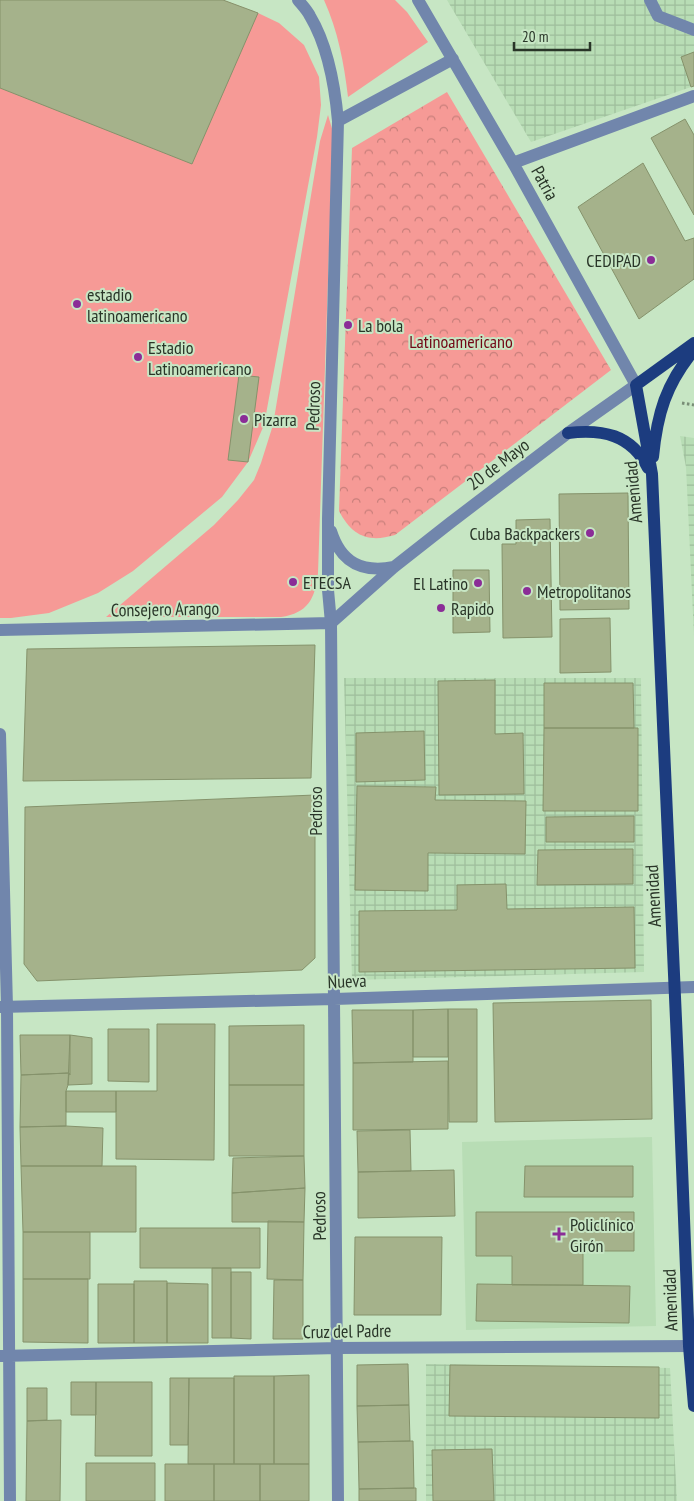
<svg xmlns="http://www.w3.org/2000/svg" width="694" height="1501" viewBox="0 0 694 1501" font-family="'PT Sans Narrow',sans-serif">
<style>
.built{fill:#b8ddb5}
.industrial{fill:url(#industrial-grid)}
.grass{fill:#f69a96}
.park{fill:url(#park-crowns)}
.building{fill:#a5b28b;stroke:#85926b}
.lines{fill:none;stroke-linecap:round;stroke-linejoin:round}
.path{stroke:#788d76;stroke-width:3;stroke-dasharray:2.5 2.5;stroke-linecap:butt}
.minor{stroke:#7186ac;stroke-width:12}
.major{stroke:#1c3c7f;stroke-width:12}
.poi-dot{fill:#8b2d97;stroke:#c7e6c4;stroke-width:2}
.labels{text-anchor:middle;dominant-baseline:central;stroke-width:4;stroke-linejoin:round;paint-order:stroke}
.street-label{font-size:18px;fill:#293528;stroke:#c7e6c4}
.poi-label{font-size:18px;fill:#293528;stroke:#c7e6c4;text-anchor:start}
.park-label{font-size:18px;fill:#720615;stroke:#c7e6c4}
</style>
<defs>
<pattern id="industrial-grid" width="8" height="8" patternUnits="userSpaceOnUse" patternTransform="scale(1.25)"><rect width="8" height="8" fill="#b8ddb5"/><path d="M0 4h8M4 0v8" fill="none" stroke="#9ebe9c"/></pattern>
<pattern id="park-crowns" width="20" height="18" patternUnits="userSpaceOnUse" patternTransform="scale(1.25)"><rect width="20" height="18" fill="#f69a96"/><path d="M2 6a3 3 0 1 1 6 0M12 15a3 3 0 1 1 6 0" fill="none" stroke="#c77e7a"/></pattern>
</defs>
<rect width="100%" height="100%" fill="#c7e6c4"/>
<path class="built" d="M652,1137L656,1326L466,1330L462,1142Z"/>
<path class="industrial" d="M447,0H694V86L531,142Z
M680,436L694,438V636L686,467Z
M344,678H641L644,972L352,980Z
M426,1364L670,1368L677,1501H426Z"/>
<path class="grass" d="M0,0H223L258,13L279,23L304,45L319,77L321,105L317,137L264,425L248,462L222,497L133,571L98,593L49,613L11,618H0Z
M324,0H395L407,12L428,42L348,97C344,63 338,31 324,0Z
M328,115L333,132L318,573C315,599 308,613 281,617H106L214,525L238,500L254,480L261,463L273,425L320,141Z"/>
<path class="park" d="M447,92L611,370L395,535C368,543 352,536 339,511L352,148Z"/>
<path class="building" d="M0,0H223L258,13L192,164L0,88Z
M694,52V86L691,87L681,57Z
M685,119L694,135V215L651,138Z
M643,163L685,241L694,238V279L639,319L578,207Z
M239,375L259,377L248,462L228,460Z
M628,493L629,609L560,610L559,494Z
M550,519L552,637L503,638L502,544H516V520Z
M453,570H489L490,632L453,633Z
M610,618L611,672L560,673V619Z
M315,645L311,778L23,781L27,649Z
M495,680V734L523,733L524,794L439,795L438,681Z
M544,683H633L634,728H544Z
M544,728H638V811H543Z
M424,731L425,780L356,782V733Z
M357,786L436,787L435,800L526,801L525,854L428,853V891L355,890Z
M315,795V958L302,970L37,981L24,964L25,807Z
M634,816V842H546V817Z
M633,849V884L537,885L538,850Z
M506,884L507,909L634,907L635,968L359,972V911L457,910V885Z
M651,1000L652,1119L495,1122L493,1003Z
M448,1009V1057H413V1010Z
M448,1009H477V1122H449Z
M352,1010H413V1062L353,1063Z
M157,1024H215L214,1160L116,1159V1091H157Z
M304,1025V1085H229V1026Z
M108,1029H149V1082L108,1081Z
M20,1035H70V1075L69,1073L21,1075Z
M70,1035L92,1038V1084L68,1085Z
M448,1061V1129L353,1130V1063Z
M69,1073L68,1085L66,1091V1126L20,1127L21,1075Z
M229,1085H304V1156H229Z
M66,1091H116V1112H66Z
M66,1126L103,1128L102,1166H21L20,1127Z
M410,1130L411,1171L358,1172L357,1131Z
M304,1156L305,1188L232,1193L233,1158Z
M21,1166H136V1232H23Z
M525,1166H633V1197H524Z
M454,1170L455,1216L358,1218V1172Z
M305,1188L304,1222H232V1193Z
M476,1212H634V1251H583V1285H512V1256H476Z
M268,1221L304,1222L303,1280L267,1279Z
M140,1228H260V1268H140Z
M23,1232H90V1279H23Z
M355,1237H442L441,1315H354Z
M212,1268H231V1338H212Z
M231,1272H251V1339L231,1338Z
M23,1279H88V1343L23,1342Z
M274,1280H303V1339H273Z
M134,1281H167V1343H134Z
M167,1283L208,1284V1343H167Z
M98,1284H134V1343H98Z
M477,1284L630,1286L629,1323L476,1321Z
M408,1364L409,1405L357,1406V1365Z
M450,1365L659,1367V1418L449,1416Z
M309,1375V1464H274V1376Z
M234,1376H274V1464H234Z
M170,1378H189L188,1445H170Z
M189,1378H234V1464H188Z
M71,1382H96V1415H71Z
M96,1382H152V1456H95Z
M27,1388H47V1420L27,1421Z
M409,1405L410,1441L358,1442L357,1406Z
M61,1420L60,1501H26L27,1421Z
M413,1441L414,1488L359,1489L358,1442Z
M492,1449L494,1501H433L432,1450Z
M86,1463H155V1501H86Z
M165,1464H214V1501H165Z
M214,1464H260V1501H214Z
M260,1464H309V1501H260Z
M416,1488V1501H359V1489Z"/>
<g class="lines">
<path class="path" d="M682,403L694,405"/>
<path class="minor" d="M298,0C302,5 307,10 310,16C328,46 335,87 338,121L328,519V590L331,623L338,1501
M650,0L658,16L694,30
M338,121L453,59
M513,163L694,96
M331,531C341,563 362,573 394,567
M331,623L394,567L450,523L568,433L636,385L513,163L418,0
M0,630L331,623
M0,734L7,1007L10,1501
M0,1007L334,999L694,987
M0,1356L338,1348L694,1346"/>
<path class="major" d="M694,343L636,385L652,474L678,1065L689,1346L694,1406
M568,433C602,429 631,434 648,468
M653,457C657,414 666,384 694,350"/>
</g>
<g class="poi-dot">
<circle cx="651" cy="260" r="5"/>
<circle cx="77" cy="304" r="5"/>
<circle cx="348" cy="325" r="5"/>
<circle cx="138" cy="357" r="5"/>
<circle cx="244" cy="419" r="5"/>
<circle cx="590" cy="533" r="5"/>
<circle cx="293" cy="582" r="5"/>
<circle cx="478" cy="583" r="5"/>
<circle cx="527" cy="591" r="5"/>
<circle cx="441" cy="608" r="5"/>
<path d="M556.5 1226.5h5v5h5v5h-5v5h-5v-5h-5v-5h5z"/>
</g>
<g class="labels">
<g class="street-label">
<text transform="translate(545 183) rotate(61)">Patria</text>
<text transform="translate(313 406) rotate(-88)">Pedroso</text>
<text transform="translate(498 464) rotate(-37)">20 de Mayo</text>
<text transform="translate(633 492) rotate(-95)">Amenidad</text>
<text transform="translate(165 609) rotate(-1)">Consejero Arango</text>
<text transform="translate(315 811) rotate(-90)">Pedroso</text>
<text transform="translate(653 896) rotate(-93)">Amenidad</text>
<text transform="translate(347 981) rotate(-2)">Nueva</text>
<text transform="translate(319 1216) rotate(-91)">Pedroso</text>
<text transform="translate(670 1300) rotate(-92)">Amenidad</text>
<text transform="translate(347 1331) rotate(-1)">Cruz del Padre</text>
</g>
<g class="poi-label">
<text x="641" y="260" text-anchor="end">CEDIPAD</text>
<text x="87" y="294">estadio<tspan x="87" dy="21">latinoamericano</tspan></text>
<text x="358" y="325">La bola</text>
<text x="148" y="347">Estadio<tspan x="148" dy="21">Latinoamericano</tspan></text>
<text x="254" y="419">Pizarra</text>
<text x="580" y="533" text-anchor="end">Cuba Backpackers</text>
<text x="303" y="582">ETECSA</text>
<text x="468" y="583" text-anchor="end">El Latino</text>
<text x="537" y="591">Metropolitanos</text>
<text x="451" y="608">Rapido</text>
<text x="570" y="1224">Policlínico<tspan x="570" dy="21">Girón</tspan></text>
</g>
<g class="park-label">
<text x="461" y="341">Latinoamericano</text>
</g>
</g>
<path d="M514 42v8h76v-8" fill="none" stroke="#293528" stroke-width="2.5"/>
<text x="522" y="42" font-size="15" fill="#293528" stroke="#c7e6c4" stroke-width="4" paint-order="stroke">20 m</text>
</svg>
